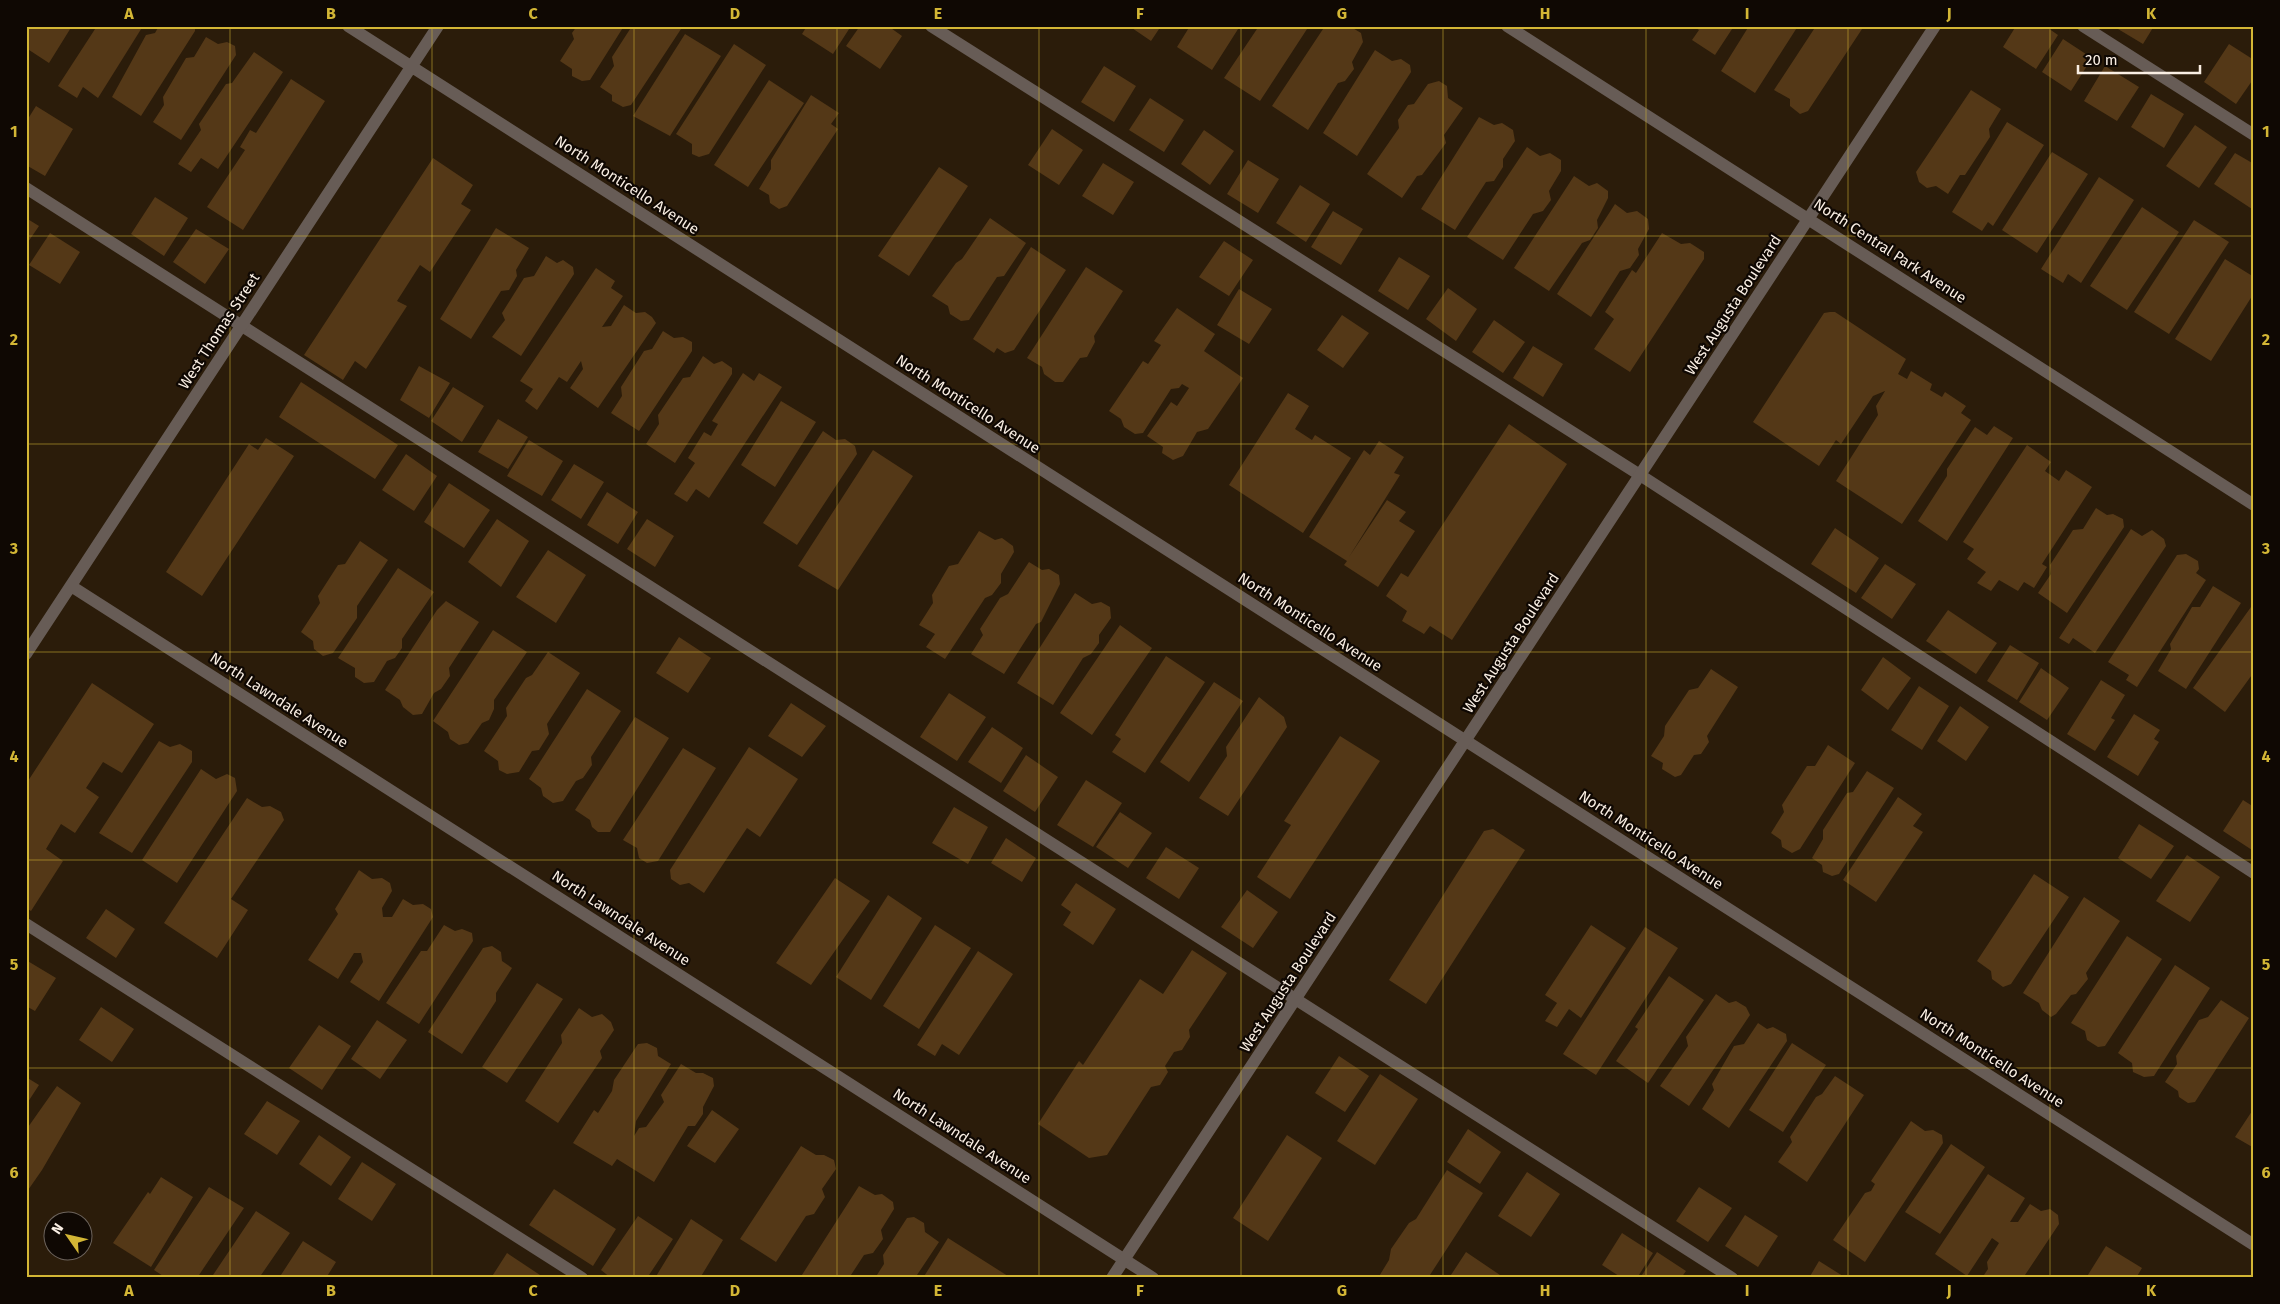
<svg xmlns="http://www.w3.org/2000/svg" width="2280" height="1304" viewBox="0 0 2280 1304" font-family="'Fira Sans',sans-serif">
<style>
.building{fill:#543817}
.lines{fill:none;stroke-linecap:round;stroke-linejoin:round}
.service{stroke:#675c56;stroke-width:12}
.minor{stroke:#675c56;stroke-width:12}
.tertiary{stroke:#675c56;stroke-width:12}
.grid{fill:none;stroke:#d3b635;stroke-width:1;stroke-opacity:0.55}
.labels{text-anchor:middle;dominant-baseline:central;stroke-width:4.5;stroke-linejoin:round;paint-order:stroke}
.street-label{font-size:15px;fill:#faefe4;stroke:#0f0803}
.neatline{fill:none;stroke:#d3b635;stroke-width:2}
.grid-label{font-size:16px;text-anchor:middle;font-weight:bold;fill:#d3b635}
</style>
<rect width="100%" height="100%" fill="#2b1c0a"/>
<path class="building" d="M26,26H72L49,63L26,48Z
M97,26H143L98,98L83,87L77,98L58,86Z
M159,26H195V31L141,116L112,97L146,35L155,33Z
M577,26H624L590,80L582,81L572,76V69L560,61L574,39L572,33Z
M632,26H683L631,105L623,107L612,101V95L600,87L614,66L612,57Z
M807,26H851L833,54L802,34Z
M860,26H888L902,36L880,69L846,46Z
M1129,26H1161L1151,41Z
M1190,26H1240L1212,70L1177,47Z
M1259,26H1309L1260,101L1224,78Z
M1325,26L1351,27L1361,33L1363,42L1352,62L1354,69L1345,81L1338,83L1308,130L1272,106Z
M1693,26H1734L1715,55L1692,40L1699,30Z
M1749,26H1798L1755,93L1721,71Z
M1816,26H1864L1808,111L1800,114L1790,106V99L1774,90Z
M2016,26H2045L2058,35L2036,69L2003,47Z
M2113,26H2154L2143,44Z
M685,34L721,56L670,136L633,116Z
M206,37L218,44L227,42L235,46L236,55L181,140L153,122L164,105L163,97L186,58L194,57Z
M2063,39L2092,58L2071,91L2042,72Z
M734,44L766,65L709,154L699,157L692,154V144L676,134Z
M2229,44L2254,60V78L2236,104L2204,82Z
M1375,50L1392,61L1401,59L1410,65L1411,72L1357,156L1323,133Z
M254,52L283,72L218,169L201,158L191,172L178,164L201,130L199,124L226,84L232,83Z
M1104,66L1136,86L1114,122L1081,102Z
M2105,66L2139,87L2117,121L2084,101Z
M291,79L325,101L243,230L207,207L245,150L240,147L250,130L256,133Z
M769,80L804,103L748,187L714,165Z
M1439,81L1447,86L1448,98L1463,108L1444,135L1446,143L1422,175L1417,176L1402,198L1367,174L1399,128L1398,120L1408,105L1414,104L1428,84Z
M1971,90L2001,109L1989,129L1990,137L1965,175H1960L1948,194L1936,186L1927,188L1919,182L1916,172Z
M2151,94L2184,114L2164,148L2131,127Z
M811,95L839,113L831,124L838,129L787,206L779,209L770,203L769,195L759,189L771,169V160Z
M1150,98L1184,120L1164,152L1129,130Z
M36,106L73,129L45,176L26,165V122Z
M1479,117L1494,125L1502,123L1513,130L1515,141L1503,159V167L1494,181L1486,182L1455,230L1421,209Z
M2007,122L2044,145L1993,226L1988,222L1982,231L1952,212Z
M2195,125L2227,147L2199,188L2166,166Z
M1052,129L1083,150L1059,185L1028,165Z
M1204,130L1234,151L1210,185L1181,164Z
M1527,147L1540,156L1550,153L1561,160V171L1549,191L1551,200L1543,211L1533,214L1503,260L1467,237Z
M2052,152L2088,174L2037,253L2002,230Z
M2235,153L2254,164L2252,209L2214,184Z
M433,158L473,185L461,204L471,210L430,272L420,265L397,301L407,306L366,369L355,361L343,380L304,355Z
M1248,160L1279,179L1258,213L1227,194Z
M1103,163L1134,182L1113,215L1082,196Z
M939,167L968,186L909,276L878,256Z
M1574,176L1589,186L1597,183L1608,191V198L1597,220L1598,228L1590,240L1582,243L1549,291L1514,268Z
M2099,177L2134,200L2081,283L2068,274L2063,283L2041,269Z
M1300,185L1330,204L1306,242L1276,223Z
M155,197L188,218L164,256L131,234Z
M1615,204L1627,213L1637,211L1648,219L1649,229L1638,249L1639,255L1630,268L1620,271L1591,317L1557,294Z
M2142,207L2179,232L2127,310L2090,286Z
M1333,211L1363,229L1341,265L1311,247Z
M26,218L39,226L26,245Z
M990,218L1026,243L1004,276L997,277L969,320L961,321L950,314L948,306L932,296L956,263L962,259Z
M2194,220L2229,242L2169,334L2134,312Z
M496,228L529,248L516,270L517,276L509,290L501,291L471,339L440,319Z
M196,229L229,249L205,284L173,262Z
M50,233L80,252L60,284L29,265Z
M1662,233L1681,244L1690,243L1704,252V259L1630,372L1594,349L1614,319L1605,312L1632,270L1636,273Z
M1224,241L1253,260L1229,296L1199,277Z
M1031,247L1066,270L1014,350L1005,353L997,348L994,353L973,339Z
M546,256L557,263L563,260L573,267L574,274L521,356L492,337L505,320L502,313L524,278L534,276Z
M1399,257L1430,276L1408,310L1378,291Z
M2225,259L2254,277V293L2211,361L2175,339Z
M1086,267L1123,291L1094,336L1095,342L1087,357L1080,358L1063,382H1055L1044,374L1042,367L1027,358Z
M596,268L615,281L611,288L623,296L602,327L611,326L624,305L636,313L645,312L652,317L656,323L598,408L570,388L583,369L581,361L567,382L559,377L537,410L525,401L533,389L520,381Z
M1448,288L1477,309L1456,341L1426,319Z
M1239,289L1272,309L1249,344L1217,325Z
M1177,308L1215,334L1204,351L1243,378L1208,429L1197,432L1183,456L1173,460L1162,453L1163,447L1147,436L1171,402L1177,406L1189,388L1182,384L1179,388L1171,389L1143,433L1135,434L1124,427L1121,419L1109,411L1143,361L1148,364L1161,345L1154,341Z
M1830,312H1835L1906,359L1898,374L1907,379L1911,371L1932,384L1930,390L1942,397L1945,392L1966,406L1961,413L1971,420L1902,524L1836,481L1878,415L1876,406L1885,391L1873,396L1841,444L1836,440L1819,466L1753,422L1824,313Z
M1342,315L1369,333L1343,368L1317,350Z
M1494,320L1525,342L1503,373L1472,352Z
M663,331L674,338L683,337L692,342V351L639,431L611,413L622,396L621,387L644,351L652,349Z
M1533,346L1563,364L1543,397L1513,378Z
M703,356L714,364L722,361L732,368V374L675,463L646,444L659,424L658,415L683,378L690,377Z
M419,366L450,383L429,418L400,400Z
M743,373L754,381L759,373L782,387L709,498L696,489L687,502L674,494L695,463L688,458L704,432L711,436L718,424L712,421Z
M301,382L398,445L375,479L279,417Z
M453,387L484,406L462,442L431,421Z
M1288,393L1309,406L1295,429L1312,440L1315,435L1351,458L1303,533L1229,485Z
M781,401L816,422L775,487L741,465Z
M498,419L528,437L508,469L478,452Z
M1509,424L1567,464L1452,640L1430,626L1424,634L1402,621L1407,611L1386,596L1401,573L1408,577Z
M1994,426L2013,438L1947,541L1918,521L1947,476V469L1975,427L1987,435Z
M823,431L836,440L845,439L855,446L857,454L797,545L763,523Z
M266,438L294,456L202,596L166,572L249,444L258,450Z
M529,440L563,461L542,496L507,476Z
M1379,441L1404,457L1394,473L1400,475L1349,557L1387,500L1406,512L1399,521L1415,531L1378,587L1344,565L1347,561L1309,537L1364,450L1370,455Z
M2027,445L2051,462L2045,471L2059,481L2066,470L2092,487L2042,564L2047,567L2034,588L2024,582L2018,591L1999,580L1991,591L1977,583L1986,572L1967,559L1974,549L1963,542Z
M873,450L913,476L838,590L798,566Z
M406,454L437,476L414,511L382,490Z
M574,464L604,482L581,519L551,500Z
M449,483L490,510L464,548L424,522Z
M607,492L638,512L618,544L587,525Z
M2096,508L2107,515L2113,514L2123,519L2124,527L2067,613L2038,593L2051,574L2050,565L2073,530L2083,529Z
M497,519L529,541L501,587L468,562Z
M647,519L674,536L655,567L627,549Z
M1835,528L1879,558L1856,593L1811,564Z
M2131,529L2142,536L2152,530L2164,539L2166,546L2095,653L2073,638L2069,644L2059,638Z
M979,531L995,540L1002,538L1013,546L1014,552L1001,574V583L992,595L985,598L945,659L926,647L935,634L919,625L933,603L932,595L949,566L958,564Z
M360,541L388,560L357,606V618L333,653L323,656L314,649L313,641L301,632L320,603L318,596L338,565L345,564Z
M548,550L586,575L556,623L516,597Z
M2186,554L2198,561L2199,569L2196,573L2206,580L2137,687L2126,680L2129,675L2108,662L2177,555Z
M1029,562L1042,570L1049,569L1059,575L1060,584L1041,622L1036,624L1004,674L971,654L983,635L980,629L1000,598L1008,594Z
M1885,564L1916,584L1892,619L1861,598Z
M398,568L434,592L402,639V648L395,658L387,661L374,682L364,683L355,677V668L338,658Z
M2213,586L2241,603L2186,689L2158,671L2171,649L2170,644L2192,607H2200Z
M1075,593L1092,604L1101,602L1110,607L1111,618L1099,635V643L1091,654L1083,658L1053,705L1017,683Z
M446,601L479,622L449,668L450,676L441,689L434,693L422,714L413,715L403,707L400,700L385,690L437,610Z
M2251,607L2254,609V672L2225,712L2193,688Z
M1948,610L1997,643L1976,674L1926,641Z
M1120,625L1152,648L1092,735L1060,713Z
M493,630L527,652L494,700V709L489,720L482,723L468,743L459,745L450,739L448,732L433,721Z
M679,637L711,658L688,693L656,673Z
M2010,645L2039,663L2017,700L1987,681Z
M548,652L580,673L547,724L549,734L539,750L532,751L519,772L507,774L499,770L498,761L484,751L507,716L506,708L526,678L532,675Z
M1166,656L1205,682L1145,773L1112,752L1121,739L1115,735Z
M1883,657L1911,678L1888,710L1861,690Z
M2041,668L2069,688L2047,720L2019,702Z
M1711,669L1738,687L1707,736L1709,742L1701,754L1694,755L1681,775L1675,777L1662,769L1663,763L1651,756L1664,736L1665,726L1689,690L1698,688Z
M2101,680L2125,695L2111,718L2115,720L2095,751L2067,734Z
M1214,682L1243,701L1189,782L1160,762Z
M92,683L154,724L122,773L103,762L86,788L99,797L75,833L61,824L46,849L63,861L31,911L26,908V784Z
M1919,686L1949,706L1922,750L1891,730Z
M587,689L621,711L591,757L592,765L583,778L576,781L563,801L553,803L543,796L541,788L529,779Z
M949,693L986,717L957,761L920,737Z
M1259,697L1284,717L1287,727L1228,816L1199,798L1227,756L1226,747Z
M791,703L826,726L802,757L768,736Z
M1960,706L1989,727L1966,761L1937,741Z
M2134,714L2160,730L2154,739L2159,742L2138,776L2107,757Z
M635,717L669,738L610,832H598L592,827L590,820L575,810Z
M992,727L1023,748L1001,783L968,762Z
M1340,736L1380,761L1290,899L1257,877L1291,825L1284,821Z
M159,741L170,747L180,744L192,751V762L132,853L99,833Z
M1828,745L1855,763L1800,849L1792,853L1782,847L1781,840L1771,833L1784,812L1782,805L1807,766H1815Z
M749,747L798,779L760,837L747,828L704,893L689,883L680,885L671,879L670,870Z
M683,748L716,768L658,861L647,863L639,858L637,848L623,840Z
M1026,755L1058,777L1035,812L1003,791Z
M201,769L216,779L227,774L235,778L237,791L177,883L142,860Z
M1867,771L1894,788L1839,874L1832,876L1823,872L1822,865L1812,858L1823,839V830L1847,793L1853,792Z
M1086,780L1122,803L1093,847L1057,825Z
M1898,797L1922,814L1913,826L1923,832L1876,902L1843,880Z
M247,798L262,807L270,806L281,812L284,820L231,899L248,910L217,958L164,923Z
M2243,800L2254,807L2252,850L2223,831Z
M954,807L988,827L968,864L932,843Z
M1120,812L1152,833L1128,868L1096,847Z
M2139,824L2174,846L2151,879L2118,858Z
M1493,829L1525,850L1426,1004L1389,980L1484,831Z
M1006,838L1036,858L1022,882L991,863Z
M1166,847L1199,868L1179,899L1146,878Z
M2187,855L2220,877L2190,922L2156,901Z
M359,870L372,879L382,878L390,883L392,891L382,908L383,917H392L403,899L413,905L423,904L431,909L433,917L379,1001L350,982L363,962L361,953H354L338,979L308,960L338,914L335,909Z
M2034,874L2069,897L2011,984L2003,987L1992,979L1991,971L1977,961Z
M835,878L870,901L811,985L776,963Z
M1076,883L1116,909L1093,945L1063,925L1071,912L1061,905Z
M1247,890L1278,912L1253,948L1221,927Z
M888,895L922,918L871,1000L836,977Z
M2084,897L2120,921L2086,973L2088,979L2076,994L2071,995L2056,1014L2051,1017L2042,1010L2039,1003L2023,993Z
M106,909L135,929L116,958L86,938Z
M444,925L455,931L462,929L472,933L473,941L419,1024L386,1003L421,951H427Z
M935,925L971,948L919,1029L883,1006Z
M1591,925L1626,948L1581,1018L1569,1009L1557,1027L1545,1021L1557,1003L1545,995Z
M1645,927L1678,948L1596,1075L1563,1054Z
M2127,936L2162,959L2105,1046L2098,1047L2087,1040L2085,1031L2071,1023Z
M492,946L501,952L502,961L512,968L496,993V1001L462,1054L428,1032L483,948Z
M1192,950L1227,973L1189,1030L1190,1037L1182,1050L1174,1052L1165,1066L1168,1072L1160,1085L1151,1087L1107,1155L1089,1158L1038,1124L1079,1061L1083,1065L1140,979L1163,994Z
M978,951L1013,974L959,1055L942,1044L935,1056L917,1045Z
M26,960L56,978L35,1011L26,1006Z
M2175,965L2210,988L2154,1076L2144,1077L2133,1072L2132,1063L2118,1053Z
M1669,976L1704,1000L1648,1083L1616,1061L1638,1029L1635,1027Z
M537,983L563,999L507,1083L482,1067Z
M1716,994L1729,1003L1736,1001L1746,1007L1750,1015L1689,1106L1660,1086L1688,1046L1686,1037Z
M2221,1000L2249,1018L2195,1102L2188,1103L2179,1097L2178,1091L2165,1082L2177,1064L2176,1056L2199,1020L2208,1017Z
M101,1007L134,1029L112,1062L79,1040Z
M579,1008L592,1017L602,1014L611,1022L614,1030L600,1051L602,1058L558,1123L525,1101L562,1043L561,1035Z
M377,1020L407,1040L380,1079L351,1059Z
M1758,1023L1767,1029L1773,1027L1786,1034L1787,1041L1729,1128L1702,1109L1714,1090L1712,1084L1734,1046L1744,1044Z
M319,1025L351,1046L322,1090L289,1068Z
M647,1043L657,1048L658,1056L671,1064L636,1121L634,1136L639,1128L646,1127L664,1102L661,1095L681,1064L696,1073H703L713,1078L714,1086L703,1107V1114L695,1126H688L654,1182L617,1159L612,1166L573,1143L594,1110L598,1113L612,1091L614,1080L638,1044Z
M1792,1043L1826,1065L1783,1132L1749,1110Z
M1339,1056L1369,1076L1345,1112L1315,1093Z
M1380,1074L1418,1099L1375,1165L1337,1141Z
M1835,1076L1864,1095L1807,1182L1778,1162L1792,1142L1790,1137L1816,1097L1822,1094Z
M26,1077L39,1085L26,1105Z
M57,1086L81,1103L42,1170L26,1193V1130Z
M267,1101L300,1121L277,1155L244,1134Z
M2254,1108V1148L2235,1137Z
M712,1110L739,1129L715,1163L687,1146Z
M1911,1121L1925,1131L1933,1130L1942,1135L1943,1143L1865,1262L1833,1240L1865,1193L1871,1191L1875,1184L1871,1181Z
M1468,1129L1501,1152L1480,1184L1447,1162Z
M319,1135L351,1157L331,1186L299,1164Z
M1287,1135L1322,1158L1268,1241L1233,1218Z
M1951,1144L1985,1167L1940,1234L1905,1212Z
M801,1146L816,1155H824L834,1160L836,1169L822,1189L825,1197L814,1214L806,1216L776,1262L740,1239Z
M362,1162L396,1184L372,1221L338,1199Z
M1447,1170L1483,1193L1428,1278H1378L1389,1260L1391,1249L1409,1223L1416,1219Z
M1527,1172L1560,1194L1531,1237L1498,1216Z
M1988,1174L2025,1198L2010,1222H2018L2030,1204L2041,1211L2050,1209L2058,1215L2059,1224L2023,1278H1982L1988,1269L1987,1262L1999,1243L1992,1238L1967,1276L1935,1254Z
M161,1177L193,1197L151,1267L113,1243L148,1192L150,1194Z
M859,1186L875,1195L882,1194L893,1202L894,1209L881,1230L883,1239L873,1253L864,1255L849,1278H800Z
M209,1187L244,1208L197,1278H166L154,1270Z
M1699,1187L1732,1208L1708,1242L1676,1221Z
M554,1189L616,1229L593,1266L529,1225Z
M256,1211L290,1233L259,1278H211Z
M1745,1215L1778,1236L1758,1267L1725,1246Z
M638,1216L673,1239L647,1278H611L601,1270Z
M914,1217L924,1223L925,1232L939,1242L915,1278H875L884,1264L883,1255L907,1218Z
M691,1219L723,1240L700,1278H655Z
M1622,1233L1653,1253L1637,1278H1622L1602,1265Z
M948,1238L1011,1278H923Z
M303,1241L336,1262L326,1278H279Z
M2106,1246L2142,1268L2136,1278H2086Z
M1466,1252L1500,1275L1499,1278H1449Z
M1657,1252L1686,1271L1681,1278H1640Z
M507,1253L540,1275L538,1278H491Z
M1819,1261L1846,1278H1809Z"/>
<g class="lines">
<path class="service" d="M931,26L1640,475L2254,873
M2083,26L2254,135
M26,188L1732,1278
M26,924L582,1278"/>
<path class="minor" d="M348,26L2254,1245
M71,586L1153,1278
M26,654L438,26"/>
<path class="tertiary" d="M1507,26L2254,505
M1112,1278L1935,26"/>
</g>
<path class="grid" d="M230,26V1278M432,26V1278M634,26V1278M837,26V1278M1039,26V1278M1241,26V1278M1443,26V1278M1646,26V1278M1848,26V1278M2050,26V1278M26,236H2254M26,444H2254M26,652H2254M26,860H2254M26,1068H2254"/>
<g class="labels">
<g class="street-label">
<text transform="translate(627 185) rotate(33)">North Monticello Avenue</text>
<text transform="translate(1890 251) rotate(33)">North Central Park Avenue</text>
<text transform="translate(1733 305) rotate(-57)">West Augusta Boulevard</text>
<text transform="translate(219 331) rotate(-57)">West Thomas Street</text>
<text transform="translate(968 404) rotate(33)">North Monticello Avenue</text>
<text transform="translate(1310 622) rotate(33)">North Monticello Avenue</text>
<text transform="translate(1511 643) rotate(-57)">West Augusta Boulevard</text>
<text transform="translate(279 700) rotate(33)">North Lawndale Avenue</text>
<text transform="translate(1651 840) rotate(33)">North Monticello Avenue</text>
<text transform="translate(621 918) rotate(33)">North Lawndale Avenue</text>
<text transform="translate(1288 982) rotate(-57)">West Augusta Boulevard</text>
<text transform="translate(1992 1058) rotate(33)">North Monticello Avenue</text>
<text transform="translate(962 1136) rotate(33)">North Lawndale Avenue</text>
</g>
</g>
<rect width="2280" height="1304" fill="none" stroke="#0f0803" stroke-width="55"/>
<g transform="translate(68 1236) rotate(304)"><circle r="24" fill="#0f0803" stroke="#6d645d"/>
<path d="M0-4L9 19L0 12L-9 19Z" fill="#d3b635"/>
<text y="-8" font-size="14" font-weight="bold" text-anchor="middle" fill="#faefe4">N</text>
</g>
<path d="M2078 65v8h122v-8" fill="none" stroke="#faefe4" stroke-width="2.5"/>
<text x="2085" y="65" font-size="15" fill="#faefe4" stroke="#0f0803" stroke-width="4" paint-order="stroke">20 m</text>
<rect x="28" y="28" width="2224" height="1248" class="neatline"/>
<g class="grid-label">
<text x="129" y="19">A</text>
<text x="331" y="19">B</text>
<text x="533" y="19">C</text>
<text x="735" y="19">D</text>
<text x="938" y="19">E</text>
<text x="1140" y="19">F</text>
<text x="1342" y="19">G</text>
<text x="1545" y="19">H</text>
<text x="1747" y="19">I</text>
<text x="1949" y="19">J</text>
<text x="2151" y="19">K</text>
<text x="14" y="137">1</text>
<text x="2266" y="137">1</text>
<text x="14" y="345">2</text>
<text x="2266" y="345">2</text>
<text x="14" y="554">3</text>
<text x="2266" y="554">3</text>
<text x="14" y="762">4</text>
<text x="2266" y="762">4</text>
<text x="14" y="970">5</text>
<text x="2266" y="970">5</text>
<text x="14" y="1178">6</text>
<text x="2266" y="1178">6</text>
<text x="129" y="1296">A</text>
<text x="331" y="1296">B</text>
<text x="533" y="1296">C</text>
<text x="735" y="1296">D</text>
<text x="938" y="1296">E</text>
<text x="1140" y="1296">F</text>
<text x="1342" y="1296">G</text>
<text x="1545" y="1296">H</text>
<text x="1747" y="1296">I</text>
<text x="1949" y="1296">J</text>
<text x="2151" y="1296">K</text>
</g>
</svg>
